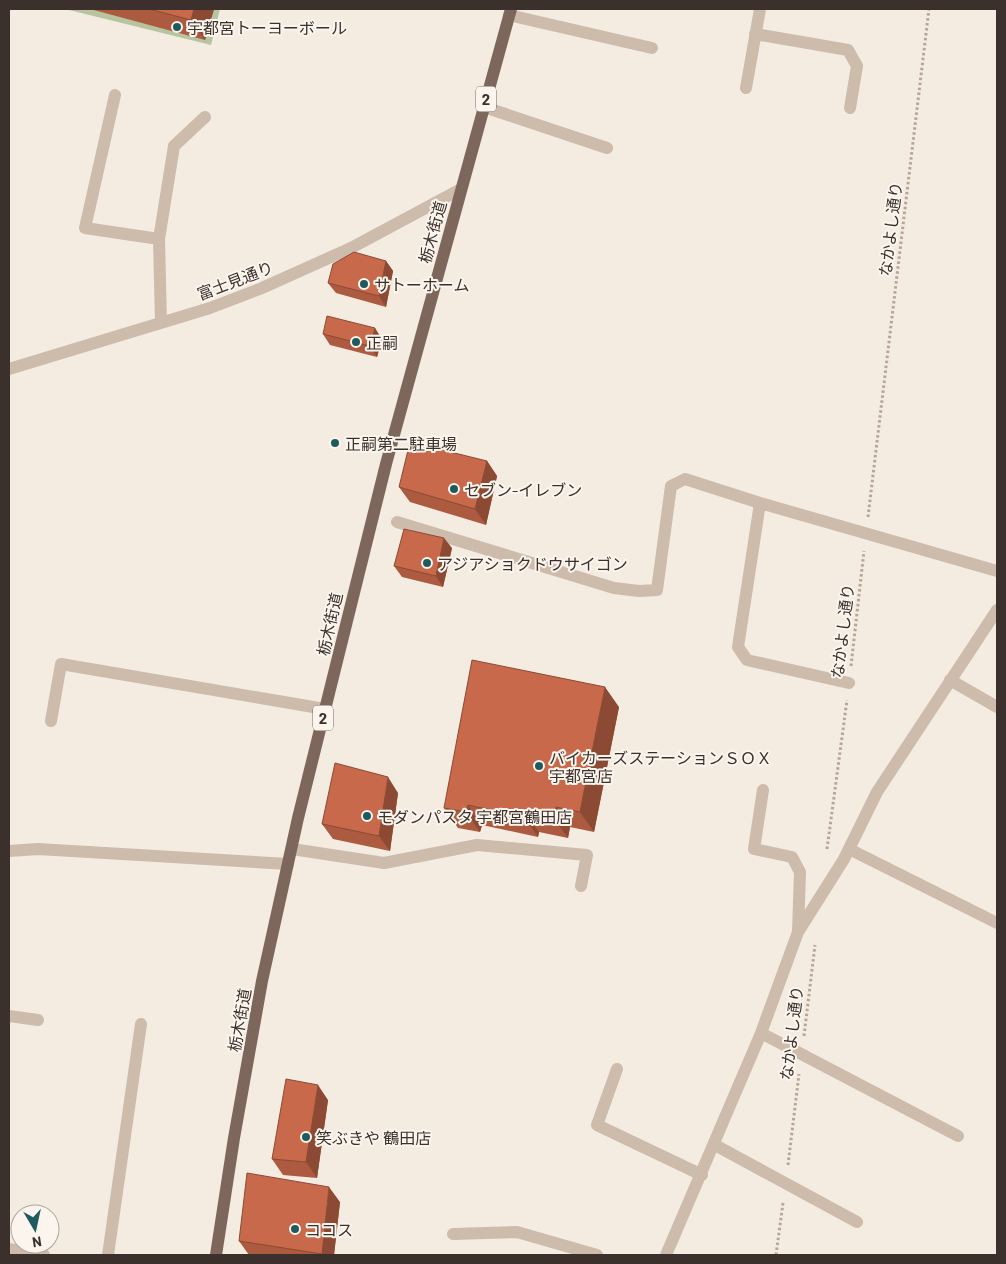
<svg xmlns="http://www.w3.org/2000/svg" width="1006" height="1264" viewBox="0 0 1006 1264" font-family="Barlow,'Noto Sans JP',sans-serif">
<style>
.grass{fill:#b8c4a0}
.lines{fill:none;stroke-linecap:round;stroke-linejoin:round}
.path{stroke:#b9a596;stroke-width:3;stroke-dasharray:2.5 2.5;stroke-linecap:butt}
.minor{stroke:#cdbbac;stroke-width:12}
.major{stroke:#7d675c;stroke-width:12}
.wall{fill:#ac5a40}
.shaded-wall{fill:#8c4a34}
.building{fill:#c8694b;stroke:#8c4a34}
.poi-dot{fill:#1f5a5e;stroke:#fbf5ee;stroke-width:2}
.labels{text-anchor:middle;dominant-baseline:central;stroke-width:4;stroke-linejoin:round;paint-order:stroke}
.shield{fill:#fbf5ee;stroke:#756b66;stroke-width:1}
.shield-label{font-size:15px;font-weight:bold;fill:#3b302b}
.poi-label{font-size:16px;fill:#3b302b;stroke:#fbf5ee;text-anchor:start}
.street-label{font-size:16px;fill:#3b302b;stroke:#fbf5ee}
</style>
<rect width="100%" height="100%" fill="#f4ebe1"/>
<path class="grass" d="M65,9H220L211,45Z"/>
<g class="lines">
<path class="path" d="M868,517L929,9
M851,666L864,551
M827,849L847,700
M804,1036L815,945
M788,1165L799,1074
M776,1255L783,1203"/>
<path class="minor" d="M509,15L652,48
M755,34L848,50L857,66L850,108
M746,88L760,9
M115,95L85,228L159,239L161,323
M484,107L607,148
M159,239L174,146L205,117
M9,369L210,308L262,288L351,248L461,189
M760,503L738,647L747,660L849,683
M397,522L614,588L639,591L657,590L671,486L685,479L760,503L997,571
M950,680L997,707
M51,721L61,664L325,709
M763,790L754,849L792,857L800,872L798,932
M292,849L384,863L477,845L587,855L581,886
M849,849L997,923
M9,851L38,849L288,864
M9,1016L38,1020
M761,1033L958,1136
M617,1069L597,1125L702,1175
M715,1145L857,1222
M453,1234L517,1232L597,1255
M9,1249L44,1255
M108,1255L141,1024
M666,1255L761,1033L798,932L844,859L877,792L997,610"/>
<path class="major" d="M216,1255L234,1138L262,981L298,818L386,464L511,9"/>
</g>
<path class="wall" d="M90,9H214L205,40Z
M386,261L393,271L386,307L336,293L328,283Z
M323,334L382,339L377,357L330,345Z
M487,461L497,476L486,525L410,502L399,487Z
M452,548L443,587L402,577L394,566Z
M619,707L594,832L570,827L568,838L539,832L538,837L482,825L480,832L458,828L444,808Z
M398,793L390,851L333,839L322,824Z
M328,1100L317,1178L283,1175L272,1159Z
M340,1202L334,1255H249L239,1241Z"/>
<path class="shaded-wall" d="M194,9H214L205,40L191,20Z
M386,261L393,271L386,307L379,296Z
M375,328L382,339L377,357L370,346Z
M487,461L497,476L486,525L475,509Z
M444,538L452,548L443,587L436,576Z
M605,687L619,707L594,832L580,812Z
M388,777L398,793L390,851L379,836Z
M468,805L482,825L480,832L466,812Z
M556,807L570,827L568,838L554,819Z
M525,812L539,832L538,837L524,817Z
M318,1085L328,1100L317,1178L306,1162Z
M329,1187L340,1202L334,1255H323L322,1254Z"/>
<path class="building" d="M149,9H194L191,20Z
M354,252L386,261L379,296L328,283L333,264Z
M327,316L375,328L370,346L323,334Z
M410,442L487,461L475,509L399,487Z
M404,529L444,538L436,576L394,566Z
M472,660L605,687L580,812L556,807L554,819L525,812L524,817L468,805L466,812L444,808Z
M335,763L388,777L379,836L322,824Z
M286,1079L318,1085L306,1162L272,1159Z
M247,1173L329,1187L322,1254L239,1241Z"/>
<g class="poi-dot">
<circle cx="177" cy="27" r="5"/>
<circle cx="364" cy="284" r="5"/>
<circle cx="356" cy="342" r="5"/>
<circle cx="335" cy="443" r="5"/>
<circle cx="454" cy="489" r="5"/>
<circle cx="427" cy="563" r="5"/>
<circle cx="539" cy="766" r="5"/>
<circle cx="367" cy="816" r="5"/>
<circle cx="306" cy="1137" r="5"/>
<circle cx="295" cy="1229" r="5"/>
</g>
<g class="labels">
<g class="shield">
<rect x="476" y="86.5" width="20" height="25" rx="4"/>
<rect x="313" y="705.5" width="20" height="25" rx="4"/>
</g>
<g class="shield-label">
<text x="486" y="99">2</text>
<text x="323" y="718">2</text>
</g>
<g class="poi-label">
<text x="187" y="27">宇都宮トーヨーボール</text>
<text x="374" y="284">サトーホーム</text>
<text x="366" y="342">正嗣</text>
<text x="345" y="443">正嗣第二駐車場</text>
<text x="464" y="489">セブン-イレブン</text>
<text x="437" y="563">アジアショクドウサイゴン</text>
<text x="549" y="757">バイカーズステーションＳＯＸ<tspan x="549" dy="18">宇都宮店</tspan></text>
<text x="377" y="816">モダンパスタ 宇都宮鶴田店</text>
<text x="316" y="1137">笑ぶきや 鶴田店</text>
<text x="305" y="1229">ココス</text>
</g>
<g class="street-label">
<text transform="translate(890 229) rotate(-83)">なかよし通り</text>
<text transform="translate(432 232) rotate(-75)">栃木街道</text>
<text transform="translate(235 280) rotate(-21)">富士見通り</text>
<text transform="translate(329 624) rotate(-77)">栃木街道</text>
<text transform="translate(842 631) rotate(-83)">なかよし通り</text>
<text transform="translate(239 1020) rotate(-80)">栃木街道</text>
<text transform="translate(791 1033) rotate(-83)">なかよし通り</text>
</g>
</g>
<rect width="1006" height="1264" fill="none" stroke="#3b302b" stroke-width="20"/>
<g transform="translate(35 1229) rotate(171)"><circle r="24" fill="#fbf5ee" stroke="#aea6a0"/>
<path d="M0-4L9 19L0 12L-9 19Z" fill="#1f5a5e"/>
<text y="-8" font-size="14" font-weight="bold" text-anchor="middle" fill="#3b302b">N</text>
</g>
</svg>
